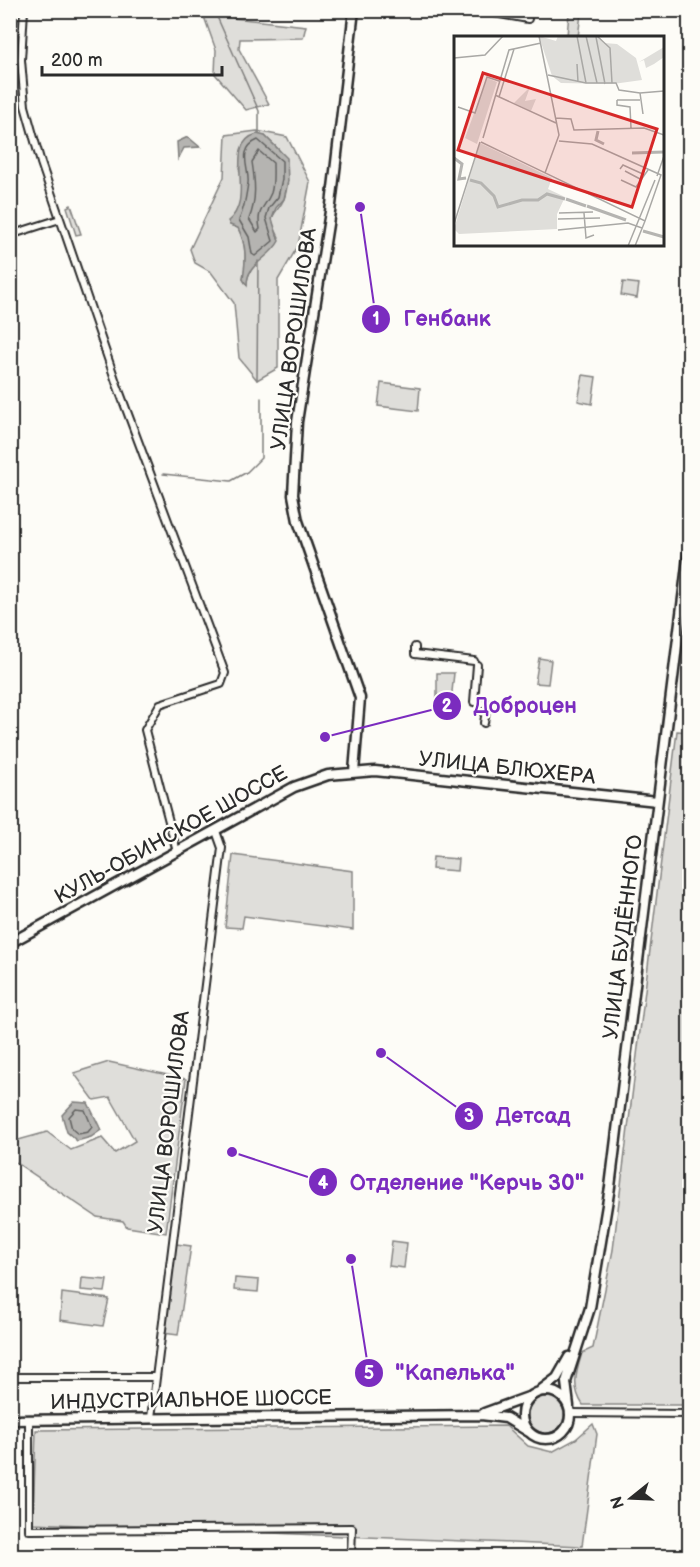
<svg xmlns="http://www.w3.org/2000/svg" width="700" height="1567" viewBox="0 0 700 1567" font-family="'Balsamiq Sans',sans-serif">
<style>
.green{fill:#dfdeda;stroke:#858482;stroke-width:1.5;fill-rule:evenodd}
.water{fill:#b5b4b1;stroke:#7e7d7b;stroke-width:1.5}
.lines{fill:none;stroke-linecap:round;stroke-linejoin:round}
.shore{stroke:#626261;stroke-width:1.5}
.stream{stroke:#7e7d7b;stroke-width:1.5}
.minor-casing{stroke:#2b2b2b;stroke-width:10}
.secondary-casing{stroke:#2b2b2b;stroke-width:13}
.minor{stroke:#fdfcf7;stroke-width:6}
.secondary{stroke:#fdfcf7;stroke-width:8}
.labels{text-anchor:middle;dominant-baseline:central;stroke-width:4.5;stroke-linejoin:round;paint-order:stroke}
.street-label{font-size:21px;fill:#2b2b2b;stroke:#fdfcf7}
.inset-river{fill:none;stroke:#b5b4b1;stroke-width:3}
.inset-road{fill:none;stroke:#a9a8a5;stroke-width:1.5}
.view{fill:#d62828;fill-opacity:0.15;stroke:#d62828;stroke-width:3}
.inset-edge{fill:none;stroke:#2b2b2b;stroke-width:3}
.leader{fill:none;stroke:#7b2cbf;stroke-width:2}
.callout-dot{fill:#7b2cbf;stroke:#fdfcf7;stroke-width:2}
.mark-label{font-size:18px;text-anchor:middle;font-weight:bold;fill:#fff}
.callout-label{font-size:22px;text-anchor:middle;font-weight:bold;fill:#7b2cbf;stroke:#fdfcf7;stroke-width:4.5;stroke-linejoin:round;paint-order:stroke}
</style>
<rect width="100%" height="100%" fill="#fdfcf7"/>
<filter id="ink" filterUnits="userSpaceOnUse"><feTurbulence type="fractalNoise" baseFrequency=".0167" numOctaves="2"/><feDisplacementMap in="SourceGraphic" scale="12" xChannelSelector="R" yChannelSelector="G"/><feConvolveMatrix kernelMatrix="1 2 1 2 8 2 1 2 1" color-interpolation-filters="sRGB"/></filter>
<g filter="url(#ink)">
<path class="green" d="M202,11H230L233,18L306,26L303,38L240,39L239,49L269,104L246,110L215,74L216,50Z
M569,13L581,14L578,37L567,36Z
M257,131L287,137L310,182L298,246L278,280V368L257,380L239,358L234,303L211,272L195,263L190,249L224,177L226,135ZM265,136C269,141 275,145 279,150C289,162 289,185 284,199C276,217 265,212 279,237C272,257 246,262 247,285L243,279C246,260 247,246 238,228L230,225L240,203L242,177L239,169L245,145Z
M71,205L81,234L76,235L67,207Z
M623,282L639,284L637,298L621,295Z
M583,375L596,377L592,404L578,401Z
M381,383L420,388L418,411L378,406Z
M539,658L551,660L548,684L535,683Z
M437,673H454L451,701H437Z
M677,731L690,732L689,1405H583C571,1387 576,1373 582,1353L593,1348L613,1250Z
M233,855L353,871V930L244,916L242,928L225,927Z
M433,857L458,859L457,871L432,869Z
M109,1062L186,1079L166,1233L127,1227L123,1221L97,1217L11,1159V1142L47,1132L71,1150L102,1138L115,1153L135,1141L110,1097L94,1100L74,1073Z
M392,1241L407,1243L404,1268L389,1266Z
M176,1244L191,1246L178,1335L163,1333Z
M82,1278L107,1280L105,1292L81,1290Z
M235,1278L259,1280L258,1292L234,1290Z
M62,1293L109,1299L103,1326L60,1320Z
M528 1415a18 18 0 1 1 36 0a18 18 0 1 1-36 0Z
M593,1424L597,1434L582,1546L33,1523L36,1430L506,1426L528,1446L552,1452L576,1439Z"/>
<path class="water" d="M257,134L265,136L287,158L288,181L284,199L276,208L272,219L279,241C270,259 246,263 247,286L243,279C246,260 247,246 238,228L230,225L228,221C257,199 221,144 257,134Z
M188,137L200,147L184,148L178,159L177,142Z
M74,1102L88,1103L101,1130L91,1137L77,1141L67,1132L62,1115Z"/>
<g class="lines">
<path class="shore" d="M258,140L282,161V179L278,197L269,208L266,218L273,241L255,256L252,254L249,237L239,220C245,207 246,196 248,183C250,170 236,149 258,140Z
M259,151L273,163C273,173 274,184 271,193C265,208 256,209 260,229L257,232L249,219C257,200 255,181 252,162Z
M76,1109L85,1110L92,1127L88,1132L78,1134L72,1129L69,1117Z"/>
<path class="stream" d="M214,10L259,111V134
M257,380L258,261
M163,474L231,481L247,472L261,458V398"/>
<g class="minor-casing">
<path id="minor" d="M24,10L21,60L25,106L41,163L116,382L225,673L221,684L160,704L145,730L177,852
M477,10L528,19
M10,235L60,219
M415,647V654L474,661
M477,665L474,702L487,704L484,723
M10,1377H154
M570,1413L690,1414
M151,1418L222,848L216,831
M29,1420V1530L352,1528L351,1556"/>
</g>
<g class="secondary-casing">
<path id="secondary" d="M354,772L360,698L298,521L293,495L297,422L331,205L354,10
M10,943L294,787L328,775L375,771L657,801
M541,1390L557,1378L569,1357
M522 1415a24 24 0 1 1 48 0a24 24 0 1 1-48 0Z
M569,1406L566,1382L590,1308L610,1187L690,541
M484,1413L528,1397
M10,1420L481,1415L506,1418L529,1432"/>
</g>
<use href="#minor" class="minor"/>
<use href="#secondary" class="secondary"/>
</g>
</g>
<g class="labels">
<g class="street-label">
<text transform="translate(294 339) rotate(-82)">УЛИЦА ВОРОШИЛОВА</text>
<text transform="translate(507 768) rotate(6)">УЛИЦА БЛЮХЕРА</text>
<text transform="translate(171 835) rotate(-29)">КУЛЬ-ОБИНСКОЕ ШОССЕ</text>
<text transform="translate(623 937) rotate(-83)">УЛИЦА БУДЁННОГО</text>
<text transform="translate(169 1122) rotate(-83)">УЛИЦА ВОРОШИЛОВА</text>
<text transform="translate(191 1400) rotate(-1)">ИНДУСТРИАЛЬНОЕ ШОССЕ</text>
</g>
</g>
<g transform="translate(454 36)">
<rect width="210" height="210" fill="#fdfcf7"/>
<path d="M85,0L102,5L104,0H145L150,7L163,8L182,22L188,44L159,48L107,47L98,40ZM210,11V21L200,28L192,32L190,24L185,26ZM33,42L43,46L23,108L11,102ZM76,51L71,65L82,63L77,75L60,67ZM26,107L98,142L94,153L111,161L103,178V193L5,198L0,193Z" fill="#dfdeda"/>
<path class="inset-river" d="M144,95L142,104L150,108M178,117L210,116M0,122L8,128L5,143L12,142M16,144L27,147L40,160L44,171L68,164H84L93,158L111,163M112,163L132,170M133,170L172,184M189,195L210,201"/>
<path class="inset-road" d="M85,0L105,99L91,137M123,0L132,47M132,0L143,47M143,0L156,12L158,47M142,1L151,48M0,22L31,19L49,0M123,28L124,46M94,39L132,47H162L165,54L186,57M186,57L210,55M186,57L189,78M41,59L102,87M45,61L60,13M163,64V69L176,71L177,92M163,64H186M4,71L21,77L33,41L45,45M102,82L117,83L120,94L190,92L210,99M29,102L55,14L87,7M27,106L191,185L207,139L138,108L105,105M166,133L169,129L191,139M171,135L188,144M203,140L210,120M167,144L182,151L194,134M105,177L139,176M130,177L132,202L140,199M104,183L146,182M0,188L26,106M104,194L174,187L188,192M174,210L201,144M181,210L191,185"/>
<path class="view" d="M29,37L203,93L178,171L4,114Z"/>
<rect width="210" height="210" class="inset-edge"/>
</g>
<path class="leader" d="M360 207L376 319M325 737L447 706M381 1053L469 1116M232 1152L323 1182M351 1259L369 1373"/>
<g class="callout-dot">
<circle cx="360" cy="207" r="6"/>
<circle cx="325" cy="737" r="6"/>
<circle cx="381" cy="1053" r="6"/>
<circle cx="232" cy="1152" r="6"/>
<circle cx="351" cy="1259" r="6"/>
<circle cx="376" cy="319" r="15"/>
<circle cx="447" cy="706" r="15"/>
<circle cx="469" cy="1116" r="15"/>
<circle cx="323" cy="1182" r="15"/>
<circle cx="369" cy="1373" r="15"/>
</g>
<g class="mark-label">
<text x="376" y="325">1</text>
<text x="447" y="712">2</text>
<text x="469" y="1122">3</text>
<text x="323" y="1189">4</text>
<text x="369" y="1379">5</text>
</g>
<g class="callout-label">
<text x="447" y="326">Генбанк</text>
<text x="525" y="713">Доброцен</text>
<text x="533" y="1123">Детсад</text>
<text x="467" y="1190">Отделение "Керчь 30"</text>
<text x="455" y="1380">"Капелька"</text>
</g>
<rect width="700" height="1567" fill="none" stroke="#fdfcf7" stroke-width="36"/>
<rect x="18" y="18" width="664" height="1531" fill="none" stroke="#2b2b2b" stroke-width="2" filter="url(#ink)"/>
<g transform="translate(631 1498) rotate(252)" stroke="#fdfcf7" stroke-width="4.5" paint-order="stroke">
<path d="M0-4.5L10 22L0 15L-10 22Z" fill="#2b2b2b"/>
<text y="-9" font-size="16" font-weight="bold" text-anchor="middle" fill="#2b2b2b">N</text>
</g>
<path d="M42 66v9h180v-9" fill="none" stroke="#2b2b2b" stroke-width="3"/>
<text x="51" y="66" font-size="18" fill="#2b2b2b" stroke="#fdfcf7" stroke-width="4.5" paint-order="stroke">200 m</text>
</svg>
